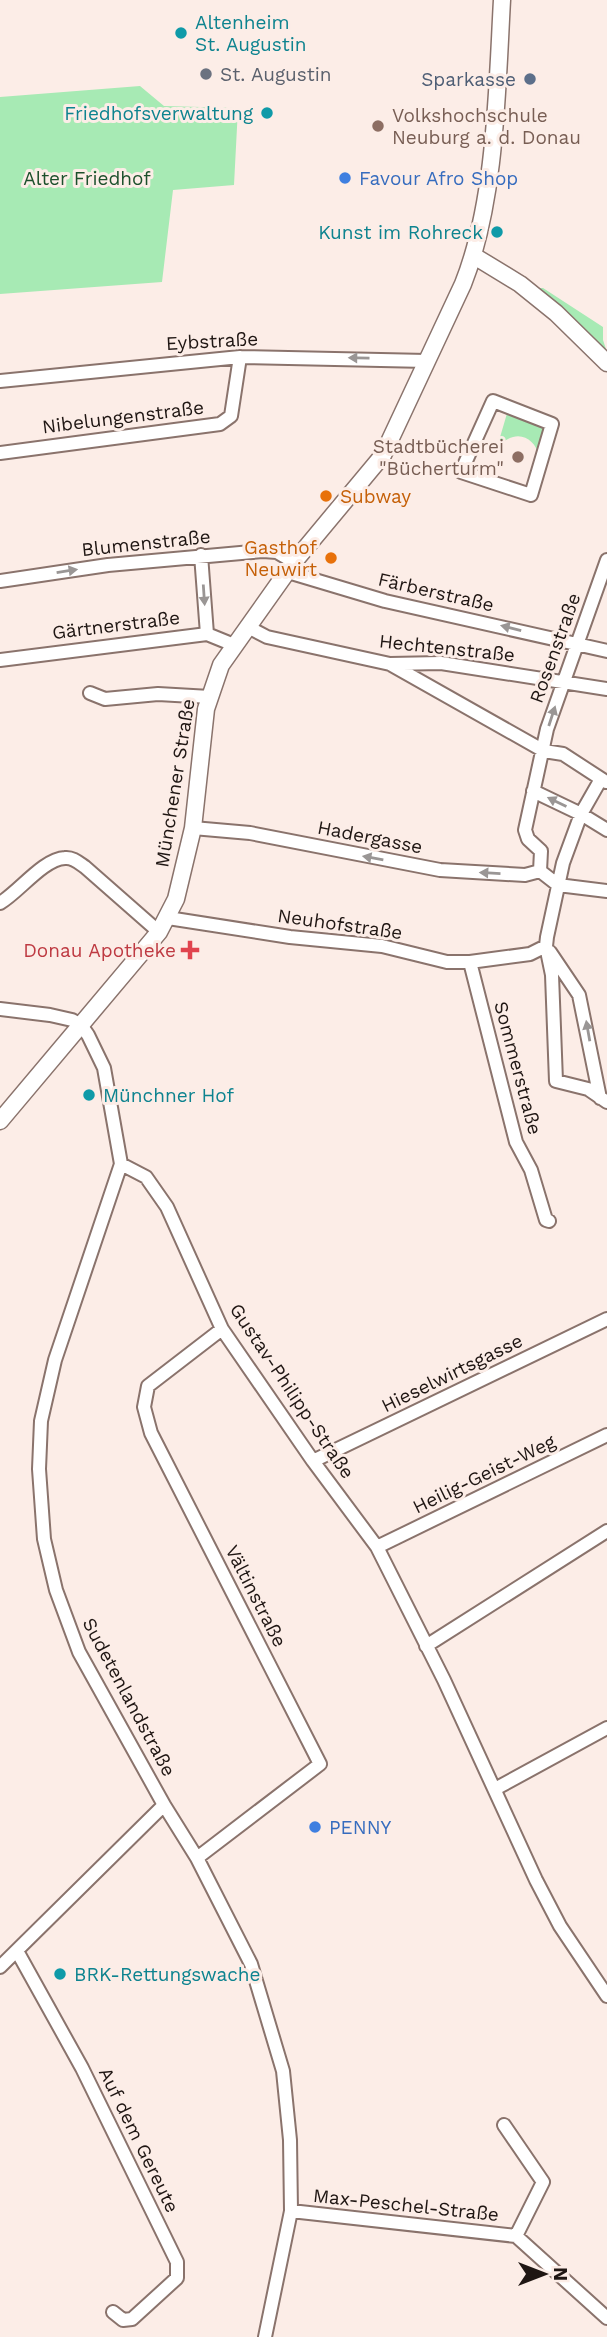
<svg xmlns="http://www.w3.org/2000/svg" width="607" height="2337" viewBox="0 0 607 2337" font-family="'Work Sans',sans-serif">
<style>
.green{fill:#a7eab4}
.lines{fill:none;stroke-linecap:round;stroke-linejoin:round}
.minor-casing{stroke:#8a736c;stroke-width:16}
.major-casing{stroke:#8a736c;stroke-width:19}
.minor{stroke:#fff;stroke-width:12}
.major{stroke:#fff;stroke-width:16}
.oneway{fill:#9a9695}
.culture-dot{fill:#0f9aa8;stroke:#fcede7;stroke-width:2.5}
.worship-dot{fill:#6b7280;stroke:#fcede7;stroke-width:2.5}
.service-dot{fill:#5c6f8a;stroke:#fcede7;stroke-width:2.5}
.education-dot{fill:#8d6e63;stroke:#fcede7;stroke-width:2.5}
.shop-dot{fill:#3f7fe0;stroke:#fcede7;stroke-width:2.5}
.food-dot{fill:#e8710a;stroke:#fcede7;stroke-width:2.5}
.health-dot{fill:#e0444e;stroke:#fcede7;stroke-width:2.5}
.labels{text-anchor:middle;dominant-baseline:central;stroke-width:6;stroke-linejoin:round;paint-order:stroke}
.culture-label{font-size:19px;fill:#0d838f;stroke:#fcede7;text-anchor:start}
.worship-label{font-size:19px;fill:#5b616d;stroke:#fcede7;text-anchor:start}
.service-label{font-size:19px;fill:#4e5e75;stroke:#fcede7;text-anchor:end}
.education-label{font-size:19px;fill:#785e54;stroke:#fcede7;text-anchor:start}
.park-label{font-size:19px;fill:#1c502b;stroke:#fcede7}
.shop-label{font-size:19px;fill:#366cbe;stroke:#fcede7;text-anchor:start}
.street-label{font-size:19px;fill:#1f1613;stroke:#fcede7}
.food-label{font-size:19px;fill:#c56008;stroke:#fcede7;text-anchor:start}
.health-label{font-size:19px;fill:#be3a42;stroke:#fcede7;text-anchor:end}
</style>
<rect width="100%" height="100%" fill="#fcede7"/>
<path class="green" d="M140,86L164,106L238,108L234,185L173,190L162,282L0,294V97Z
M539,288H543L603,327V340L607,352L559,304Z
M508,410L549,426L539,456C536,441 522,431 508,439C503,441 498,448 496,451Z"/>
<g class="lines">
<g class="minor-casing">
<path id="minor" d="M0,381L240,357L427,361
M493,401L552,424L531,495L461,472Z
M0,453L220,424L231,416L240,357
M201,555L207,634
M607,560L547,729L525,830L528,839L541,851L540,871L558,885L607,891
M288,572L385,601L607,651
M0,581L108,565L263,551L277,552L294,562
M248,627L267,637L390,664L441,663L607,689
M0,660L207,634L234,645
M390,664L544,751L563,754L606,782
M90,693L105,699L158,694L210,697
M601,779L581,814L563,863L547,937L546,946L552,975L556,1081L588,1089L607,1102
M533,791L581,814L607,830
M193,828L250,833L440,870L525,875L540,871
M0,903C19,892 43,859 65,858C73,857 79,863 85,867L159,932
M168,918L290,937L382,946L447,962H470L530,954L546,946
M550,952L579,995L600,1098
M470,962L516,1142L531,1170L546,1220L549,1221
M0,1009L50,1015L72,1020L81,1025L88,1035L104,1068L121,1164L55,1360L41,1421L39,1469L44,1539L56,1590L79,1652L164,1805L197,1858L251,1964L283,2071L290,2140L291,2211L265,2337
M121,1164L146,1177L167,1207L222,1329L313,1461L377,1547L444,1680L536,1880L560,1926L607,1996
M313,1461L607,1319
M377,1547L607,1435
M426,1646L607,1531
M495,1789L607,1728
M197,1858L320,1764L151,1433L144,1407L148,1386L222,1329
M17,1951L82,2068L177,2262V2278L132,2319L123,2320L113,2312
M0,1967L164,1805
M291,2211L516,2236L543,2182L504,2125
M516,2236L607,2318"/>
</g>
<g class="major-casing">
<path id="major" d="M474,256L520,284L556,313L607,363
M0,1121L159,932L176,899L193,828L206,709L221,665L294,562L383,455L463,284C496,201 497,89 502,0"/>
</g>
<use href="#minor" class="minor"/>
<use href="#major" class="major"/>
</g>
<defs><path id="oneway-solid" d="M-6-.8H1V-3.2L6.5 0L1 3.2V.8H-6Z" transform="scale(1.75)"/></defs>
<g class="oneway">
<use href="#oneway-solid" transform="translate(359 358) rotate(-179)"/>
<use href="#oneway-solid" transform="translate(67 571) rotate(-9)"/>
<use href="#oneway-solid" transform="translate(204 595) rotate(86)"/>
<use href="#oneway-solid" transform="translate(511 628) rotate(-166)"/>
<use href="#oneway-solid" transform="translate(552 716) rotate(-72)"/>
<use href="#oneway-solid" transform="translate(557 802) rotate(-154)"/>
<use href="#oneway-solid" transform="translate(373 858) rotate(-170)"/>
<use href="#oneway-solid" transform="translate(490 873) rotate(-177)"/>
<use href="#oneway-solid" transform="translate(588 1031) rotate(-100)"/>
</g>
<g class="culture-dot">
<circle cx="181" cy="33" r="7"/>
<circle cx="267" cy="113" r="7"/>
<circle cx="497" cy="232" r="7"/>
<circle cx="89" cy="1095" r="7"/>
<circle cx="60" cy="1974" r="7"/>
</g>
<circle class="worship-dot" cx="206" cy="74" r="7"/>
<circle class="service-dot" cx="530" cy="79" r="7"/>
<g class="education-dot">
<circle cx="378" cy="126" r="7"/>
<circle cx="518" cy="457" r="7"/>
</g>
<g class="shop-dot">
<circle cx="345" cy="178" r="7"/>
<circle cx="315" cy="1827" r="7"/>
</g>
<g class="food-dot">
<circle cx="326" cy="496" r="7"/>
<circle cx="331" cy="558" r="7"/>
</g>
<path class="health-dot" d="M186.5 939.5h7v7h7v7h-7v7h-7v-7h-7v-7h7z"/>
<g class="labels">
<g class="culture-label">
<text x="195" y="22">Altenheim<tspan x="195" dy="22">St. Augustin</tspan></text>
<text x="253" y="113" text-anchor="end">Friedhofsverwaltung</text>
<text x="483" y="232" text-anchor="end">Kunst im Rohreck</text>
<text x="103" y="1095">Münchner Hof</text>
<text x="74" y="1974">BRK-Rettungswache</text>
</g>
<g class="worship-label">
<text x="220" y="74">St. Augustin</text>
</g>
<g class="service-label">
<text x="516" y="79">Sparkasse</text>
</g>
<g class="education-label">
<text x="392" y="115">Volkshochschule<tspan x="392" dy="22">Neuburg a. d. Donau</tspan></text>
<text x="504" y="446" text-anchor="end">Stadtbücherei<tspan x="504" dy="22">"Bücherturm"</tspan></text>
</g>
<g class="park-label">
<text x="87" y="178">Alter Friedhof</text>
</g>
<g class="shop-label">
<text x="359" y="178">Favour Afro Shop</text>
<text x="329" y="1827">PENNY</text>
</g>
<g class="street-label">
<text transform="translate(212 341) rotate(-3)">Eybstraße</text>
<text transform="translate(123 417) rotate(-7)">Nibelungenstraße</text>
<text transform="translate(146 543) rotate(-6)">Blumenstraße</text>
<text transform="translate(436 592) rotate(13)">Färberstraße</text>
<text transform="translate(116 625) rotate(-7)">Gärtnerstraße</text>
<text transform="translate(447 648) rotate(6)">Hechtenstraße</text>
<text transform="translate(555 648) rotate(-70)">Rosenstraße</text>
<text transform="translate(175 783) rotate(-81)">Münchener Straße</text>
<text transform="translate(370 837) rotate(11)">Hadergasse</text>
<text transform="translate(340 924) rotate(8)">Neuhofstraße</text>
<text transform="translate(518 1068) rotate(75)">Sommerstraße</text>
<text transform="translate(452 1373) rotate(-26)">Hieselwirtsgasse</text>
<text transform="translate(292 1391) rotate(56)">Gustav-Philipp-Straße</text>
<text transform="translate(484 1474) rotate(-26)">Heilig-Geist-Weg</text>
<text transform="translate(256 1596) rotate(63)">Vältinstraße</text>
<text transform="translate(129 1697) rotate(62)">Sudetenlandstraße</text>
<text transform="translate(139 2140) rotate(64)">Auf dem Gereute</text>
<text transform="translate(406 2205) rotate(6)">Max-Peschel-Straße</text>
</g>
<g class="food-label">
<text x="340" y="496">Subway</text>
<text x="317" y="547" text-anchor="end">Gasthof<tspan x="317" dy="22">Neuwirt</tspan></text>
</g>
<g class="health-label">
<text x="176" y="950">Donau Apotheke</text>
</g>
</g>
<g transform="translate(544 2274) rotate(90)" stroke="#fcede7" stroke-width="5" paint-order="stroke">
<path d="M0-5L12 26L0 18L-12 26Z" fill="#1f1613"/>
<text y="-10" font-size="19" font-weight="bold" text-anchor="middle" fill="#1f1613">N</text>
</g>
</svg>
